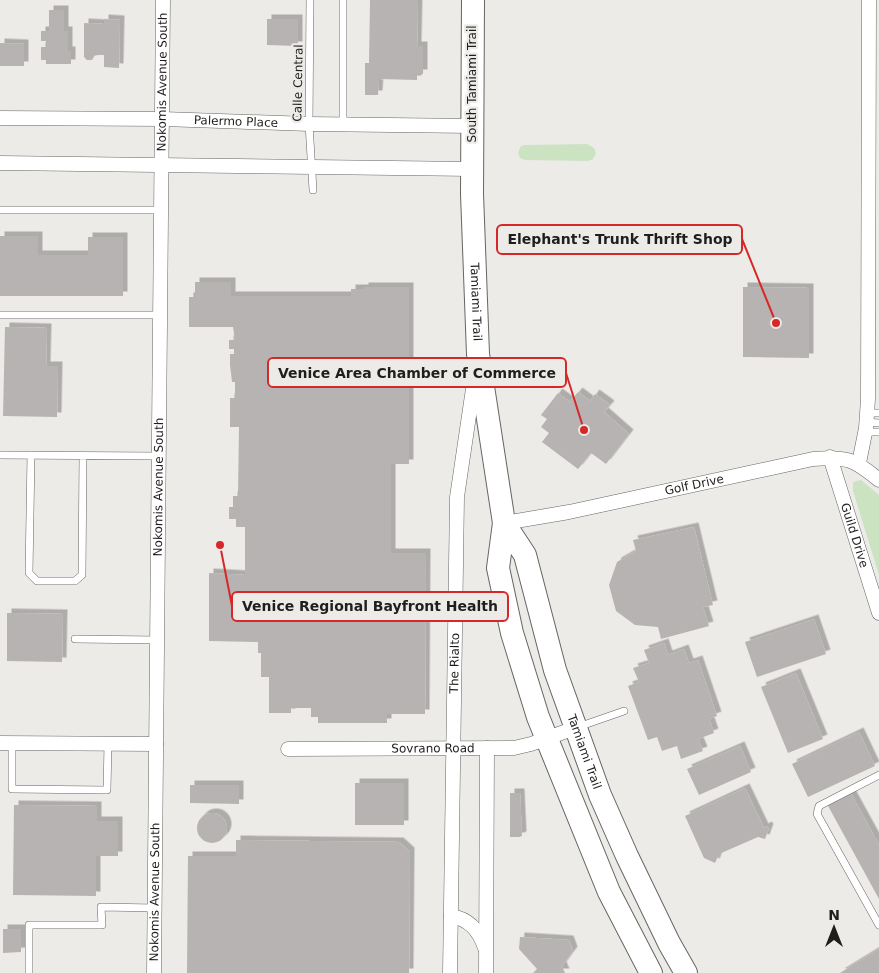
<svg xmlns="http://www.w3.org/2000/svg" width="879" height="973" viewBox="0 0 879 973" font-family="'DejaVu Sans',sans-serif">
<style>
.green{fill:#cce3c2}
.building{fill:#b7b3b2;filter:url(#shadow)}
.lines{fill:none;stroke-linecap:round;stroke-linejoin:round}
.service-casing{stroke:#666562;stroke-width:8}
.minor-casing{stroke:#666562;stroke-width:15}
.primary-casing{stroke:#666562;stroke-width:24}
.service{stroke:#fff;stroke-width:7}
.minor{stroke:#fff;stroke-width:14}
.primary{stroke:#fff;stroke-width:22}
.labels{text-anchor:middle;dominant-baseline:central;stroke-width:4.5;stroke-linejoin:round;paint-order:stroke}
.street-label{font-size:12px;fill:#1f1e1d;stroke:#ecebe8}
.leader{fill:none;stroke:#d62828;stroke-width:2}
.callout-dot{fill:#d62828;stroke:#ecebe8;stroke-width:2}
.callout{fill:#ecebe8;stroke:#d62828;stroke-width:2}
.callout-label{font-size:14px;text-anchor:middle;font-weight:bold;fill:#1f1e1d}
</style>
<defs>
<filter id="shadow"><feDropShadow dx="4.5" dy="-4.5" stdDeviation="0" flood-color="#0004"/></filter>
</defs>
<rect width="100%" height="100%" fill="#ecebe8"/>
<path class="green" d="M587,144L594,148L596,153L593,159L588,161L525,160L520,158L518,153L521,146L525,145Z
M861,480L879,495V575L853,491V482Z"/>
<path class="building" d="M370,0H418L417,46H423V74H417V80L379,79L378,95H365V63H369Z
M49,10H64V31H68V51H71V64H46V60H41V47H46V41H41V31H49Z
M104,19L120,20L119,68L104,67V55H95L92,60H87L84,57V23L104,24Z
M267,19H298V46L267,45Z
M0,43L24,44V66H0Z
M0,236H38V255H88V237H123V296H0Z
M195,282H231V296H351V289H364V287H409V464H391V553H426L425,714H387V723H318V717H311V708H291V713H269V677H261V653H258V642L209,641V573L245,575V527H236V519H229V507H233V496H238L239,427H230V398H235V382H232L230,365V354H234V349H229V340H235L233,327H189V297H195Z
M743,287L809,288V358L743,357Z
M5,327L47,328L46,366H58L57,417L3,416Z
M578,392L590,401L595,394L610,405L604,412L629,434L606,464L591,453L578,469L542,442L549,433L541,427L547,419L541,415L558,393L570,402Z
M694,527L713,605L703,607L709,626L661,639L658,627L635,625L616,611L609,585L617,562L636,551L633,540Z
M7,613L63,614L62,662L7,661Z
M814,619L826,654L757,677L745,642Z
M664,643L668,655L684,649L689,663L698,660L717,716L709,719L714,733L698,739L703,751L681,759L677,746L662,751L657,737L648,740L628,686L639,682L633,668L649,663L644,650Z
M796,673L823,739L788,753L761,687Z
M859,732L875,766L808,797L792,764Z
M740,746L751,772L699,795L687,769Z
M355,783H404V825H355Z
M190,785H239V804L190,803Z
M745,788L764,828L767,826L769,828L765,839L758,837L719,854L715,863L704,858L685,816Z
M850,792L879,845V899L827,804Z
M510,793H520L522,836L519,837H510Z
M14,805L97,806V821H118V856H96V896L13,895Z
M197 828a15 15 0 1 1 30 0a15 15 0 1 1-30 0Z
M236,840L399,842L410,852L409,973H187L188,856H236Z
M3,929H21V952L3,953Z
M520,937L569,940L573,951L562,966L565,973H533L537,969L519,949Z
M879,949V973H840Z"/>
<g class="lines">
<g class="service-casing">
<path id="service" d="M310,0L309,124L313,190
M343,124V0
M0,210H160
M0,315H159
M867,413H879
M866,422L879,423
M871,432H879
M0,455L158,456
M31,455L29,573L37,581H75L82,575L83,456
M75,639L157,640
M578,727L624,711
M12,743V789L107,790L108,744
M879,775L819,806L817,814L879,925
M29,973V925H102L101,907L155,908"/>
</g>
<g class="minor-casing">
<g id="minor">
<path id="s1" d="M0,118L163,119L309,124L472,126"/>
<path d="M0,163L472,169"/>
<path id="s2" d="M830,457L879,613"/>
<path d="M859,463L866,428L868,399L869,0"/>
<path id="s3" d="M504,523L569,512L813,459C846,456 854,459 879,480"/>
<path d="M0,743L156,744"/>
<path id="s4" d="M288,749L514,748L531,744L575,728"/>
<path d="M451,916C469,919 479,930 485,948"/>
<path id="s5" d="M154,973L163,0"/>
<path id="s6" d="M450,973L457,497L475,375"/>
<path d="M486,973L487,748"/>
</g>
</g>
<g class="primary-casing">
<g id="primary">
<path id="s7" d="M473,0L472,194L478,354L504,523L498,568L512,633L538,717L609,892L651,973"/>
<path id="s8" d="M504,523L525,555L555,670L600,795L627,856L669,943L686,973"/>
</g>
</g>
<use href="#service" class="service"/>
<use href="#minor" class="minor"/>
<use href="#primary" class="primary"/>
</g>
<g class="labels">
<g class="street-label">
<text stroke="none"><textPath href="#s5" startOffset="891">Nokomis Avenue South</textPath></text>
<text transform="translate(298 83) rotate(-89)">Calle Central</text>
<text transform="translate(472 84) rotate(-90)">South Tamiami Trail</text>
<text stroke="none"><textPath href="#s1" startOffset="236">Palermo Place</textPath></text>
<text stroke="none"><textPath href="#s7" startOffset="302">Tamiami Trail</textPath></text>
<text stroke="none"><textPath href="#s3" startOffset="194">Golf Drive</textPath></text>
<text stroke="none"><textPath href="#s5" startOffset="486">Nokomis Avenue South</textPath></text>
<text stroke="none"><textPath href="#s2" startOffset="82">Guild Drive</textPath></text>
<text stroke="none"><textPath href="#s6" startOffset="310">The Rialto</textPath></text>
<text stroke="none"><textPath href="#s4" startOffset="145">Sovrano Road</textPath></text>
<text stroke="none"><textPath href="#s8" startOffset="244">Tamiami Trail</textPath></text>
<text stroke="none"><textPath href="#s5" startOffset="81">Nokomis Avenue South</textPath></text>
</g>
</g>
<path class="leader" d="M776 323L742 239M584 430L566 373M220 545L232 606"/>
<g class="callout-dot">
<circle cx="776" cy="323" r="5"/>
<circle cx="584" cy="430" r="5"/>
<circle cx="220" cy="545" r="5"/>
</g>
<g class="callout">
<rect x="497" y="225" width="245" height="29" rx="5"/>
<rect x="268" y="358" width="298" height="29" rx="5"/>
<rect x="232" y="592" width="276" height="29" rx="5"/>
</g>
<g class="callout-label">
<text x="620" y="244">Elephant's Trunk Thrift Shop</text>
<text x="417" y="378">Venice Area Chamber of Commerce</text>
<text x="370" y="611">Venice Regional Bayfront Health</text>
</g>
<g transform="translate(834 928)" stroke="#ecebe8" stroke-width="4" paint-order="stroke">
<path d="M0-4L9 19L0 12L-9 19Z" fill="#1f1e1d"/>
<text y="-8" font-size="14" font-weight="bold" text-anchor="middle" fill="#1f1e1d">N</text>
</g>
</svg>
